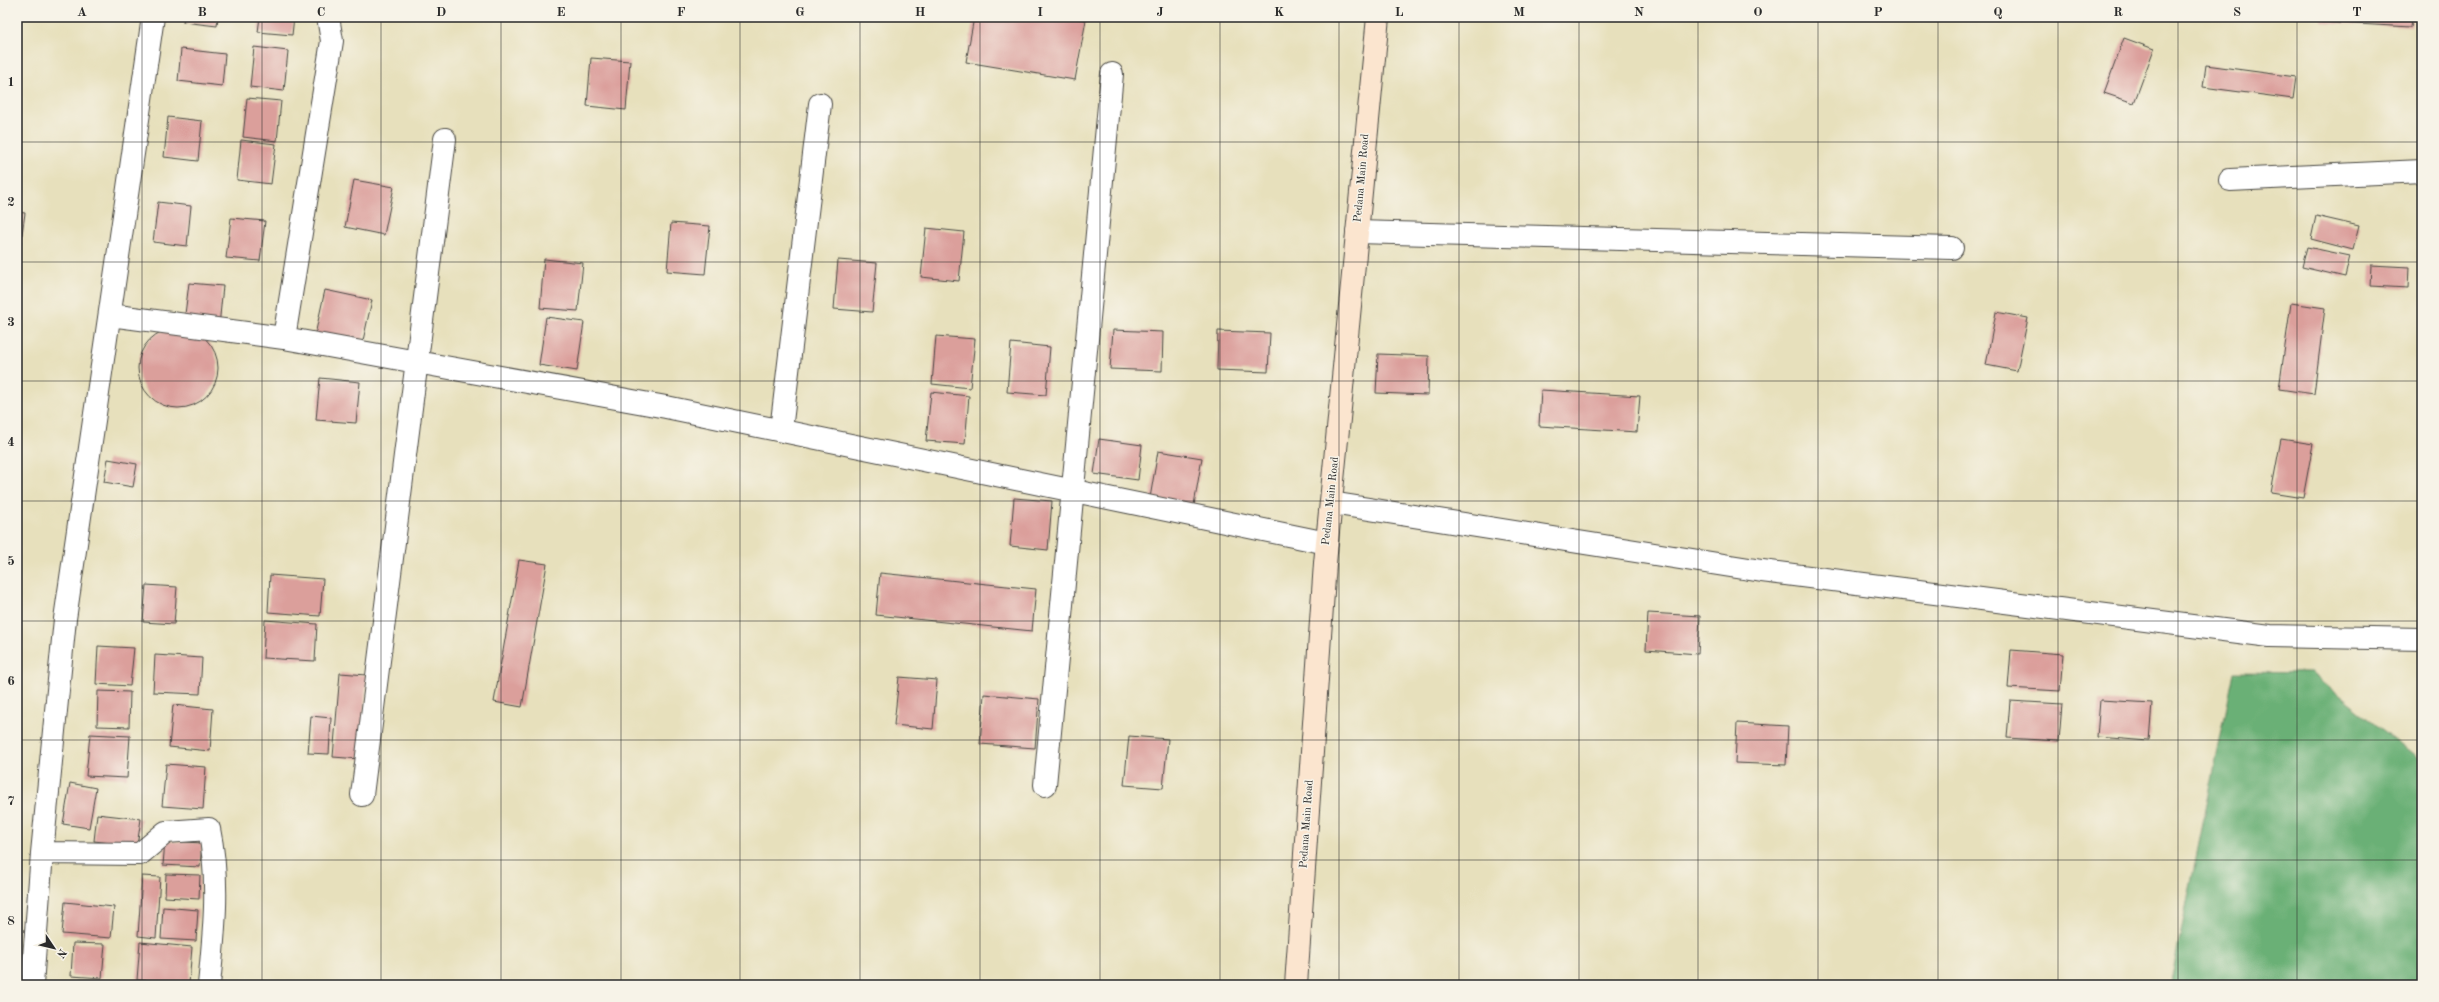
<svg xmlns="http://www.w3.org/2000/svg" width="2439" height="1002" viewBox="0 0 2439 1002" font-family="'Old Standard TT',serif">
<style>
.forest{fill:#6ab076;stroke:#4a6e50}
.building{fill:#db9f9b}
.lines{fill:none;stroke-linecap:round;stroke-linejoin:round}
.street-casing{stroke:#474641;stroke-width:24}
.secondary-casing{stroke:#474641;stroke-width:24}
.street{stroke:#fff;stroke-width:22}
.secondary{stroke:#fbe5cf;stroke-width:22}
.grid{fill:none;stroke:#2b2b2b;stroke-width:1;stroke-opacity:0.55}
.labels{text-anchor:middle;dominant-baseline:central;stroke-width:3;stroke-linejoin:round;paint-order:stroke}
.street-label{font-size:11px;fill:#2b2b2b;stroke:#f7f3e8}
.neatline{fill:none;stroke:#2b2b2b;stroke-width:1.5}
.grid-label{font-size:13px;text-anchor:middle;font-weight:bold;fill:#2b2b2b}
</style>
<rect width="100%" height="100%" fill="#f7f3e8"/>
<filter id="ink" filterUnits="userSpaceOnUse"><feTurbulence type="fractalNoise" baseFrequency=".025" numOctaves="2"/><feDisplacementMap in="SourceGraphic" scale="8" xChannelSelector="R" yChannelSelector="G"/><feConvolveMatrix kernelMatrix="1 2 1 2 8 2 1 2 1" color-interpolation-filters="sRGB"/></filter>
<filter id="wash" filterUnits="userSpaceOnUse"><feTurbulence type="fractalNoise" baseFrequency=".012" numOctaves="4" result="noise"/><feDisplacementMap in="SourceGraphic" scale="16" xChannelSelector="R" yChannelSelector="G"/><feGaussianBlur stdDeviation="0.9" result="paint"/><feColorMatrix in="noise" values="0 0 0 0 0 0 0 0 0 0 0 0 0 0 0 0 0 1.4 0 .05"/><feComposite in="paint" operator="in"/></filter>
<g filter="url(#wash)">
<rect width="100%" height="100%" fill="#e7e0bc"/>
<path class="forest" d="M2234,672L2311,673L2422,761V985H2170Z"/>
<g id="blocks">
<path class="building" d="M184,17H218L217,26L183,22Z
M260,17H294L292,35L258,32Z
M974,17H1068L1086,20L1075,80L966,62Z
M2321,17H2412L2411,27L2321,22Z
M2124,38L2154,49L2134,103L2104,93Z
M254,47L288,51L284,91L250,87Z
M181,49L225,54L222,86L178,81Z
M591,58L630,61L626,110L587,106Z
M2206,65L2296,77L2293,99L2203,87Z
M247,98L281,101L277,141L243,137Z
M168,117L202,121L198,161L164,157Z
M241,140L276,144L271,184L237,180Z
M354,180L394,187L384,235L345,227Z
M158,202L191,206L187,246L153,242Z
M17,212L25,213L18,263H17Z
M2316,216L2359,226L2353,250L2311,239Z
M231,218L265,221L260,261L226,258Z
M671,223L710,226L705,274L667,271Z
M926,228L964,232L959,281L921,277Z
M2307,247L2350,256L2345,277L2302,267Z
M544,259L583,263L578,311L540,308Z
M838,260L877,263L872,312L834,309Z
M2371,265L2409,267L2408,288L2370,286Z
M189,283L223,286L219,326L184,322Z
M325,290L372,300L362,345L315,335Z
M2291,303L2325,308L2314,394L2279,389Z
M1996,312L2028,318L2017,371L1986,365Z
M546,317L584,322L577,371L539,365Z
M138 368a40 40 0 1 1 80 0a40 40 0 1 1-80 0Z
M1113,330L1163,332L1162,371L1110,369Z
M1218,331L1270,333L1268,372L1217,370Z
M936,336L975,339L970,388L932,384Z
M1011,343L1050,347L1046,395L1007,392Z
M1378,354L1429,356L1428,395L1376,393Z
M320,378L360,382L356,423L316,420Z
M1541,390L1640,396L1637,432L1539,426Z
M931,392L969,396L965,444L926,441Z
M1099,439L1142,445L1138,480L1094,474Z
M2281,439L2313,444L2303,498L2271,493Z
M1158,451L1202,458L1194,505L1150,498Z
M108,459L137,464L133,487L104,482Z
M1014,498L1052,501L1048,550L1010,546Z
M519,560L547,564L522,707L494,702Z
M880,573L1036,589L1032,631L876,615Z
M270,575L323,579L320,616L268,612Z
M146,585L177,587L174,624L143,622Z
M1648,613L1700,616L1698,654L1646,650Z
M265,620L317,624L315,661L263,658Z
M98,646L134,648L130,686L96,684Z
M2011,650L2063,654L2060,691L2008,688Z
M155,655L202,658L200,694L153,692Z
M340,673L367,675L360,759L333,757Z
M899,677L937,680L933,729L894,725Z
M98,691L130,692L129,727L97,726Z
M984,694L1039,699L1035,748L980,744Z
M2100,700L2152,703L2149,741L2097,737Z
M2010,701L2062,704L2059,741L2007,738Z
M173,705L213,709L210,751L169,747Z
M311,716L331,718L329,754L308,753Z
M1737,723L1788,726L1786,765L1735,763Z
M90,734L130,736L127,778L86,776Z
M1129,736L1168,739L1163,788L1124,785Z
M166,764L206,767L203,809L162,806Z
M70,783L96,788L89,828L63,824Z
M97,814L141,819L137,846L94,841Z
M165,841L202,843L200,867L163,865Z
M166,874L200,875L199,899L165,897Z
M142,876L160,877L156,938L138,936Z
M65,902L114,907L111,938L62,934Z
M163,907L198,910L196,941L161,939Z
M140,942L192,947L189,984L137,980Z
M73,943L105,944L102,978L71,976Z"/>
</g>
</g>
<g filter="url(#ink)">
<use href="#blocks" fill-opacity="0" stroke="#474641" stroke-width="1"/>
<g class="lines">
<g class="street-casing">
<path id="street" d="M2230,180L2422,171
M1357,232L1952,248
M110,315L284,338L666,407L1327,543
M284,338L332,41L328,17
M781,430L820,104
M1331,503L1762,571L2270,636L2422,639
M1045,785L1112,74
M362,795L445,139
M42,853L140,854L166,832L209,829C220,881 214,933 209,985
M32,985L42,853L65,619L153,17"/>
</g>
<g class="secondary-casing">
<path id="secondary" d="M1296,985L1325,563L1378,17"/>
</g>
<use href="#street" class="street"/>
<use href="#secondary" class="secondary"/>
</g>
</g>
<path class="grid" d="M142,17V985M262,17V985M381,17V985M501,17V985M621,17V985M740,17V985M860,17V985M980,17V985M1100,17V985M1220,17V985M1339,17V985M1459,17V985M1579,17V985M1698,17V985M1818,17V985M1938,17V985M2058,17V985M2178,17V985M2297,17V985M17,142H2422M17,262H2422M17,381H2422M17,501H2422M17,621H2422M17,740H2422M17,860H2422"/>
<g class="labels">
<g class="street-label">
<text transform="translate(1362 178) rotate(-85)">Pedana Main Road</text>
<text transform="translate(1331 501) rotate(-84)">Pedana Main Road</text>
<text transform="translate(1307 824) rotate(-86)">Pedana Main Road</text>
</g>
</g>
<rect width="2439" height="1002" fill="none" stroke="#f7f3e8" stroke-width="44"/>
<g transform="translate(54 948) rotate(125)" stroke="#f7f3e8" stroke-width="3" paint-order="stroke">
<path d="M0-3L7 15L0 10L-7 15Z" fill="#2b2b2b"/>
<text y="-6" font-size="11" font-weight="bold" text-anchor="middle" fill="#2b2b2b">N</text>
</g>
<rect x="22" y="22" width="2395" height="958" class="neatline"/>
<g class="grid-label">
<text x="82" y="16">A</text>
<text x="202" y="16">B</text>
<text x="321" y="16">C</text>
<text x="441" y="16">D</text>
<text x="561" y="16">E</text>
<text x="681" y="16">F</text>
<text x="800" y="16">G</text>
<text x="920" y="16">H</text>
<text x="1040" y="16">I</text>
<text x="1160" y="16">J</text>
<text x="1279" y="16">K</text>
<text x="1399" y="16">L</text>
<text x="1519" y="16">M</text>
<text x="1639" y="16">N</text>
<text x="1758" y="16">O</text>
<text x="1878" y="16">P</text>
<text x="1998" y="16">Q</text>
<text x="2118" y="16">R</text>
<text x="2237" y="16">S</text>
<text x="2357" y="16">T</text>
<text x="11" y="86">1</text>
<text x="11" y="206">2</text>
<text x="11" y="326">3</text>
<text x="11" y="446">4</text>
<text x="11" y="565">5</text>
<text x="11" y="685">6</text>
<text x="11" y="805">7</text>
<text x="11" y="925">8</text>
</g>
</svg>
